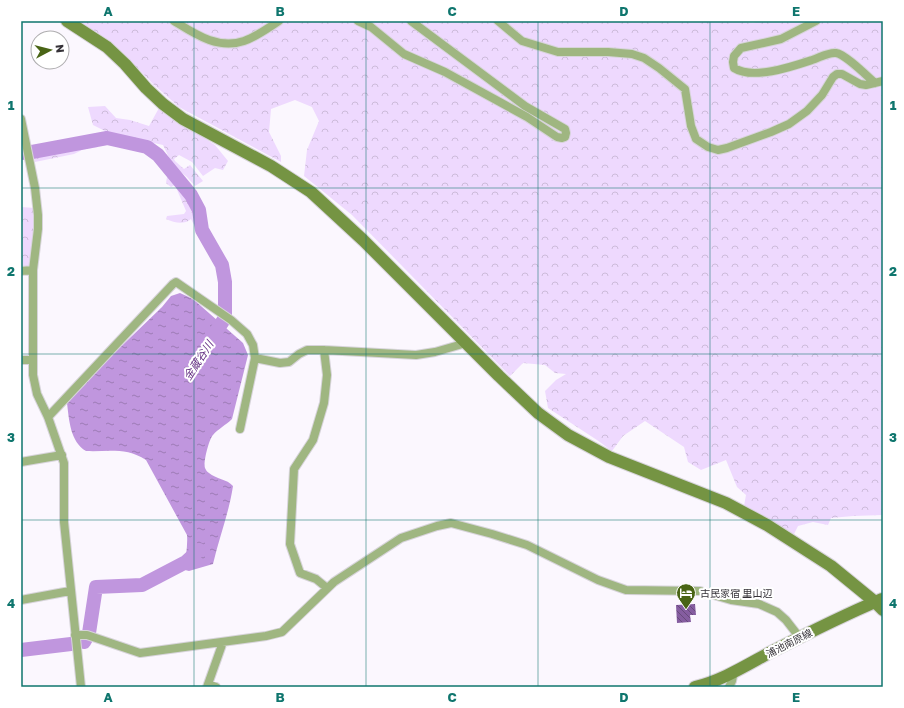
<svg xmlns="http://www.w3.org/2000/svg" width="904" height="708" viewBox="0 0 904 708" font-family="'Golos Text','Noto Sans JP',sans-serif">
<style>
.forest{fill:url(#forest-crowns)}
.water{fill:url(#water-ripples)}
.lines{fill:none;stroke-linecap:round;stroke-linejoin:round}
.river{stroke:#c096de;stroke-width:14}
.building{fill:url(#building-back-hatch)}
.street-casing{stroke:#d7d4da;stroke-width:10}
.secondary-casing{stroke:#d7d4da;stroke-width:14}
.street{stroke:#9fb681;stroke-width:8}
.secondary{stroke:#759443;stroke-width:12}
.grid{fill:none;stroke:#0f766e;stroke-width:1;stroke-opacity:0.55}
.labels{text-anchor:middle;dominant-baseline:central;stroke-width:4;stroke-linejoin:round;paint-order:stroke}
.poi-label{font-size:10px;fill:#353238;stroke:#fff;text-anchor:start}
.street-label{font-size:10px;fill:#353238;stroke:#fff}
.water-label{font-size:11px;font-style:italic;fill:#622e81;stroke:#fff}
.neatline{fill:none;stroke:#0f766e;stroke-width:1.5}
.grid-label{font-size:13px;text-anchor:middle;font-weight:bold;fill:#0f766e}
</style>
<defs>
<pattern id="forest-crowns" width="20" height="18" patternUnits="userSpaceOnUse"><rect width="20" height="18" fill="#eed9fe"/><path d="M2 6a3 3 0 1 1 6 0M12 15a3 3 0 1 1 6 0" fill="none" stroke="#cdbbda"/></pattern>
<pattern id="water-ripples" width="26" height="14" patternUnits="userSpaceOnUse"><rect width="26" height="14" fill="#c096de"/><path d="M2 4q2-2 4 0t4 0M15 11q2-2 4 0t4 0" fill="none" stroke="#9d7bb5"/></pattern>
<pattern id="building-back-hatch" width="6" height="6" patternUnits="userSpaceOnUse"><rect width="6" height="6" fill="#855da0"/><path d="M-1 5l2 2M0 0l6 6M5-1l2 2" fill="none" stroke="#684a7c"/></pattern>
</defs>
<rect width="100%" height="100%" fill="#fbf7fe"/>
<path class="forest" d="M78,21H730L753,23L759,21H883V515L853,516L831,518L828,525L813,522L798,526L794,534L744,506L746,495L737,487L726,460L701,470L688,462L684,447L645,421L623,436L612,451L597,440L548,408L545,391L556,380L566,374L555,373L545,365L523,363L510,376L352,215L304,176L307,150L319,121L312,107L295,100L271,109L269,132L281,156V162L179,107L153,84L116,46Z
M105,106L116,118L130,120L149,126L159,108L215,145L228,161L223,170L215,168L203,176L192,162L179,155L174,159L175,161L184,169L190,165L203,181L195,186L187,177L173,166L163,145L149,142L139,143L109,133L93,125L88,107Z
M97,142L98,147L82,150L74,154L35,162L34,154Z
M170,174C177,182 186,190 190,198C197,212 198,227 204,240L199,235L191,219C184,225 175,223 166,219L167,216L184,214L186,211L175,185L171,187L166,183L167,177Z
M21,207L35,208L34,231L30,268L21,269Z"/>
<path class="water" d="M180,293L193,299L243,343L248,355L232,419C226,425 218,429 213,435C209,439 203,463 205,468C206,470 207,472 209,473C216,479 227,479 233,486C229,513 219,538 213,564L189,571L185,570C185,558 188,547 187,535L146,460C126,447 108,452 86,451C70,442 69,419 67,403L73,393L162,307L171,296Z"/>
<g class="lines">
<path class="river" d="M21,153L32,152L107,138L147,147L158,155L191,195L199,210L202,230L222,265L225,282V318L211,339
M84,642L89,633L96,587L142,585L186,562L199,550
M21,650L71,644"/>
</g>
<path class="building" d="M695,604L696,615H690L691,622L677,623L676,605Z"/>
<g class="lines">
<g class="street-casing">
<path id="street" d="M174,21C195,34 218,50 244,41C256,37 268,28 279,21
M358,21L371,27L404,54L445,72L527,117L557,137L562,138L565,137L566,133L565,129L525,106L411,21
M498,21L522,41L558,52H608L632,54L644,58L659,68L685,89L691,126L696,139L708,147L718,150L727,148L771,132L789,124L807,111L822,95L833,77L837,74H842L860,84L866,85L883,81
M816,21L781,39L741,48L734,56L733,62L734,68C753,80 791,67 812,60C819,58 828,52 836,53C845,54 867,76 875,83
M21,119L35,188L38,215V229L33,270V375L37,394L48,417L64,463V522L81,687
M21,271L33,270
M324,350L327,375L324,403L313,440L294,469L290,544L300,573L316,579L327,588
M255,358L280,363L289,362L299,354L307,350H324L416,355L435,352L466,343
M21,360H33
M48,417L173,284L176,282L231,320L247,334L253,345L255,358L240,429
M21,462L62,455
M21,600L70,591
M75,635H87L140,653L266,636L282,632L334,582L401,538L437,526L451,523L492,534L527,545L598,580L626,590L700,591L731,600L759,604L777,612L786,620L800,638
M208,684L216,687
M207,687L223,642
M729,687L732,681L734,671"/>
</g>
<g class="secondary-casing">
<path id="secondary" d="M67,21L107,47L125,64L146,88L163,104L183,119L271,166L311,192L363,240L499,376L538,413L568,435L609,457L726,503L767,525L831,566L875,602L883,610
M695,687C721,681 745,666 769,653C806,634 844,615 882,599"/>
</g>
<use href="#street" class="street"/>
<use href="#secondary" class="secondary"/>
</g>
<path class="grid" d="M194,21V687M366,21V687M538,21V687M710,21V687M21,188H883M21,354H883M21,520H883"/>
<defs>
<g id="hotel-pin" transform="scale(1)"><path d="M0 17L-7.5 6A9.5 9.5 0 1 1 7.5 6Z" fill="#496415" stroke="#fff"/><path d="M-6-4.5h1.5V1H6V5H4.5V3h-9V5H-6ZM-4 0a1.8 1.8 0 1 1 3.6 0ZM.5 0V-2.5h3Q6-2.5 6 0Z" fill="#fff"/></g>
</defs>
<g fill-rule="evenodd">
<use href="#hotel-pin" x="686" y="593"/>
</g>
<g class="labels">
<g class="poi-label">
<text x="700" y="593">古民家宿 里山辺</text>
</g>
<g class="street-label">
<text transform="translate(789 643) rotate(-27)">浦池南原線</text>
</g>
<g class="water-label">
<text transform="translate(198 360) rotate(-57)">金蔵谷川</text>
</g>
</g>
<rect width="904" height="708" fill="none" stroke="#ffffff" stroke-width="44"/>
<g transform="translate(50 50) rotate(83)"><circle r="19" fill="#ffffff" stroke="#aeadaf"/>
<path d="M0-3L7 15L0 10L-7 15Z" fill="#496415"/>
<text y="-6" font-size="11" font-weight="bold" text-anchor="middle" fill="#353238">N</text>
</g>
<rect x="22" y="22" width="860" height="664" class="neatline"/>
<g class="grid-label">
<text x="108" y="16">A</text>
<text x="280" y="16">B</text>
<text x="452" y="16">C</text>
<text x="624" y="16">D</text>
<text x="796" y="16">E</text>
<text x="11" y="110">1</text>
<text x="893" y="110">1</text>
<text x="11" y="276">2</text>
<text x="893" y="276">2</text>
<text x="11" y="442">3</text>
<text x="893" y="442">3</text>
<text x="11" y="608">4</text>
<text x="893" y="608">4</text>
<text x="108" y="702">A</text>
<text x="280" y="702">B</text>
<text x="452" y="702">C</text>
<text x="624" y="702">D</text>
<text x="796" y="702">E</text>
</g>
</svg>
